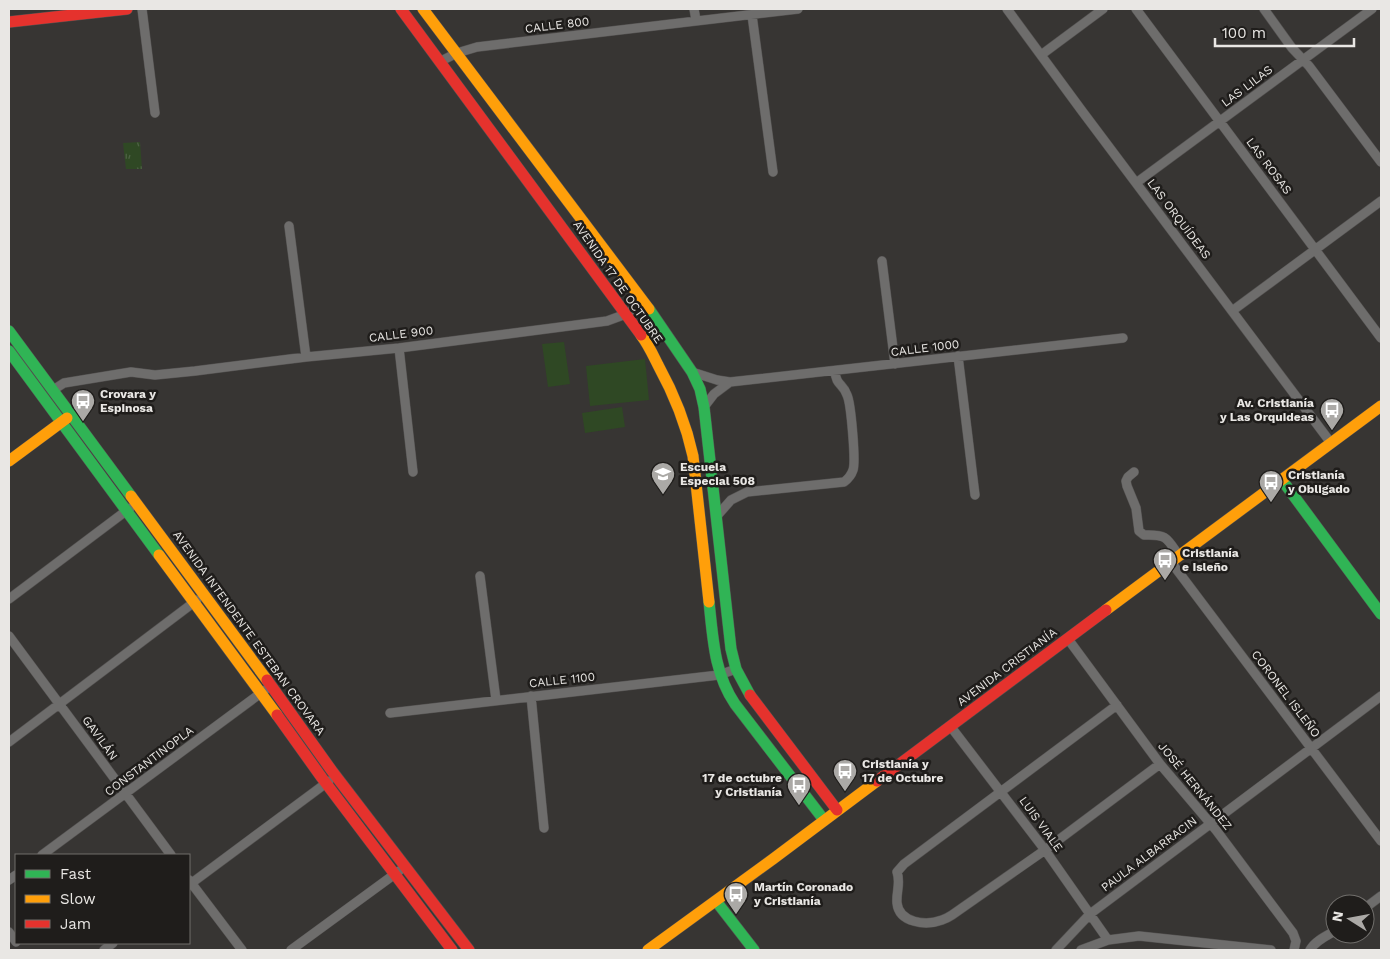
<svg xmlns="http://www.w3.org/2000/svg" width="1390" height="959" viewBox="0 0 1390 959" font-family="'Work Sans',sans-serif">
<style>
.grass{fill:url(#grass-tufts)}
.pitch{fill:#2f4824}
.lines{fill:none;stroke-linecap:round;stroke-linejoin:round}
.street-casing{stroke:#535150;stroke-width:10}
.fast-casing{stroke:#535150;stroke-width:12}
.slow-casing{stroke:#535150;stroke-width:12}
.jam-casing{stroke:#535150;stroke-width:12}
.street{stroke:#6e6d6c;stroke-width:9}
.fast{stroke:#30b455;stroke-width:11}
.slow{stroke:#ff9f0a;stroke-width:11}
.jam{stroke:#e5322d;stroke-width:11}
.labels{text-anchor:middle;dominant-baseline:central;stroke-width:5;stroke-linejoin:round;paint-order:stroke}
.street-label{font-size:12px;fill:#e9e7e4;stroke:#1f1d1b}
.poi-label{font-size:12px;font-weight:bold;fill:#e9e7e4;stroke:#1f1d1b;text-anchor:start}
</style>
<defs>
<pattern id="grass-tufts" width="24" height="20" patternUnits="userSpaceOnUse" patternTransform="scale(1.25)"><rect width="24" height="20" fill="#2f4824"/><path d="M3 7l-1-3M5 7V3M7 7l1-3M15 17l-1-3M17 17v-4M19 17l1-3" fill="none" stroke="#4d6244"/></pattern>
</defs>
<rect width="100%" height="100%" fill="#373533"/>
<path class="grass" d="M140,142L142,169H126L123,143Z"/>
<path class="pitch" d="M564,342L570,384L548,387L542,344Z
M645,359L649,400L590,406L586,366Z
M622,407L625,427L585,433L582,413Z"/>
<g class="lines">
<g class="street-casing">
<path id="street" d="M142,9L155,113
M694,9L696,20
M1007,9L1082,111L1331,443
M1136,9L1381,338
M1264,9L1292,48L1309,66L1381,162
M752,15L773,172
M1041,55L1103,9
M441,61L457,53L477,47L798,9
M1136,183L1372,9
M289,226L306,357
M882,261L895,364
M1232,311L1381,201
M399,348L413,472
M958,356L975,495
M692,372L717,380L730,382L1123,338
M53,390L64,383L131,372L155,375L195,371L306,357L399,348L607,321L626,314L645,303
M704,407L714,394L730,382
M1134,472L1128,477L1126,481L1127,486L1136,508L1139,531L1144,535C1167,534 1167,538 1179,556
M716,517L731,500L747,492L844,482C848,479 851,476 853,470C856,462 851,403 847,395C843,383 836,386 835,371
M1171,562L1381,841
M480,576L496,700
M9,599L130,508
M9,636L171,855
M1068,639L1160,764L1216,830L1293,933L1296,941L1294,950
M531,696L544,828
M1117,705L904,864L897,872C901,883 896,892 897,903C899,923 926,926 942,920C945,919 949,917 952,915L1045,850L1160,764
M390,713L719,675L736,669
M951,727L1045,850L1108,940
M9,742L197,600
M42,855L265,690
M9,880L16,875
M189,880L242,950
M189,885L329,781
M1365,908L1381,896
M9,932L16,942
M104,950L113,943
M291,950L399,871
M1056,950L1090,914L1381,696
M1081,950L1108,940L1139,936L1271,950
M1310,950C1315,941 1326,936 1335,931"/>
</g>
<g class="fast-casing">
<path id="fast" d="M649,309L692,372L700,389L704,407L731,649L736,669L750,695
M9,331L131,496
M9,351L159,555
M1282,480L1381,614
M709,602C713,638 714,673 735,704L824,820
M716,901L754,950"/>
</g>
<g class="slow-casing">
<path id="slow" d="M423,9L649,309
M641,335C648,344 653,355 658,365C674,394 686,424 693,456L709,602
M9,461L67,418
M131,496L267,680
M159,555L277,715
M1106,610L1381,406
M648,950L773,859L877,781"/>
</g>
<g class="jam-casing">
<path id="jam" d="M401,9L641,335
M9,22L127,9
M267,680L332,771L469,950
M750,695L837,810
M277,715L322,778L452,950
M877,781L1106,610"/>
</g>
<use href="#street" class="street"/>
<use href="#fast" class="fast"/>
<use href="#slow" class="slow"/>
<use href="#jam" class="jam"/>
</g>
<defs>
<g id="bus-pin" transform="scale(1.25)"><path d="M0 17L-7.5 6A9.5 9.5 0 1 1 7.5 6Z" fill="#aba9a6" stroke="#1f1d1b"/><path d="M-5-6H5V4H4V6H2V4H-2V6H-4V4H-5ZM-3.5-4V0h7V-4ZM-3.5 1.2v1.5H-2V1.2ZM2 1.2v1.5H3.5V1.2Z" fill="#fff"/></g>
<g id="school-pin" transform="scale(1.25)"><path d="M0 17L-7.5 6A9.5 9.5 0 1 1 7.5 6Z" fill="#aba9a6" stroke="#1f1d1b"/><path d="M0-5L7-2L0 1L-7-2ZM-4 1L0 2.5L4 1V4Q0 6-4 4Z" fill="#fff"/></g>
</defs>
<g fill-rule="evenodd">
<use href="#bus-pin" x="83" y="401"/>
<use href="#bus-pin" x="1332" y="410"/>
<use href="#school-pin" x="663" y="474"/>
<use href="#bus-pin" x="1271" y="482"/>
<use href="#bus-pin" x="1165" y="560"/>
<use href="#bus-pin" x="845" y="771"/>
<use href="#bus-pin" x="799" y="785"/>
<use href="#bus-pin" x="736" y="894"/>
</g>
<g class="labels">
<g class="street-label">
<text transform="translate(557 25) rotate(-7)">CALLE 800</text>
<text transform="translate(1247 86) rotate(-37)">LAS LILAS</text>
<text transform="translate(1269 166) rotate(53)">LAS ROSAS</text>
<text transform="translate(1179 219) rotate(53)">LAS ORQUÍDEAS</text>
<text transform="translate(618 282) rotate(55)">AVENIDA 17 DE OCTUBRE</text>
<text transform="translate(401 334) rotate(-7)">CALLE 900</text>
<text transform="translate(925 348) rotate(-7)">CALLE 1000</text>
<text transform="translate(249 633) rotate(54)">AVENIDA INTENDENTE ESTEBAN CROVARA</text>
<text transform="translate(1007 667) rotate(-37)">AVENIDA CRISTIANÍA</text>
<text transform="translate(562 680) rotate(-6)">CALLE 1100</text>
<text transform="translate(1286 694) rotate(53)">CORONEL ISLEÑO</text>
<text transform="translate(100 738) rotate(54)">GAVILÁN</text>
<text transform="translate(149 761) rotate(-37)">CONSTANTINOPLA</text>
<text transform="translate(1195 786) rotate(51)">JOSÉ HERNÁNDEZ</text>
<text transform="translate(1041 824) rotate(54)">LUIS VIALE</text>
<text transform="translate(1149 854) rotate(-37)">PAULA ALBARRACIN</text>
</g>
<g class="poi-label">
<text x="100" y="394">Crovara y<tspan x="100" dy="14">Espinosa</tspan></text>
<text x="1314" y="403" text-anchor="end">Av. Cristianía<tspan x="1314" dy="14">y Las Orquideas</tspan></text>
<text x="680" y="467">Escuela<tspan x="680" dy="14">Especial 508</tspan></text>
<text x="1288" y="475">Cristianía<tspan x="1288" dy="14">y Obligado</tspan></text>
<text x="1182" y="553">Cristianía<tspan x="1182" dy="14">e Isleño</tspan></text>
<text x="862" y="764">Cristianía y<tspan x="862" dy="14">17 de Octubre</tspan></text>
<text x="782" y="778" text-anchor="end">17 de octubre<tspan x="782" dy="14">y Cristianía</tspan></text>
<text x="754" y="887">Martín Coronado<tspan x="754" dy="14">y Cristianía</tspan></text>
</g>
</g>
<rect width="1390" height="959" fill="none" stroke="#e9e7e4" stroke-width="20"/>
<rect x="15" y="854" width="175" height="90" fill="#1f1d1b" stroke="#706e6b"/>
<rect x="25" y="870" width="25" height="8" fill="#30b455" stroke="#706e6b"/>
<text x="60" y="879" font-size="15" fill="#e9e7e4">Fast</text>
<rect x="25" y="895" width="25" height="8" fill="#ff9f0a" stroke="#706e6b"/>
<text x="60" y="904" font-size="15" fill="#e9e7e4">Slow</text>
<rect x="25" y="920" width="25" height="8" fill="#e5322d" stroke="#706e6b"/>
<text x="60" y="929" font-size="15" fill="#e9e7e4">Jam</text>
<g transform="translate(1350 919) rotate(281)"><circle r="24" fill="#1f1d1b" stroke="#706e6b"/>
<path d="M0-4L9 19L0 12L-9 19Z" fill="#aba9a6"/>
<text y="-8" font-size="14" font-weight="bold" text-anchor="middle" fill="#e9e7e4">N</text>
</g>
<path d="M1215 38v8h139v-8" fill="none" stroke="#e9e7e4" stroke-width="2.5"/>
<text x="1222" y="38" font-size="15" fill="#e9e7e4" stroke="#1f1d1b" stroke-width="4" paint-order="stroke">100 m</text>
</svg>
